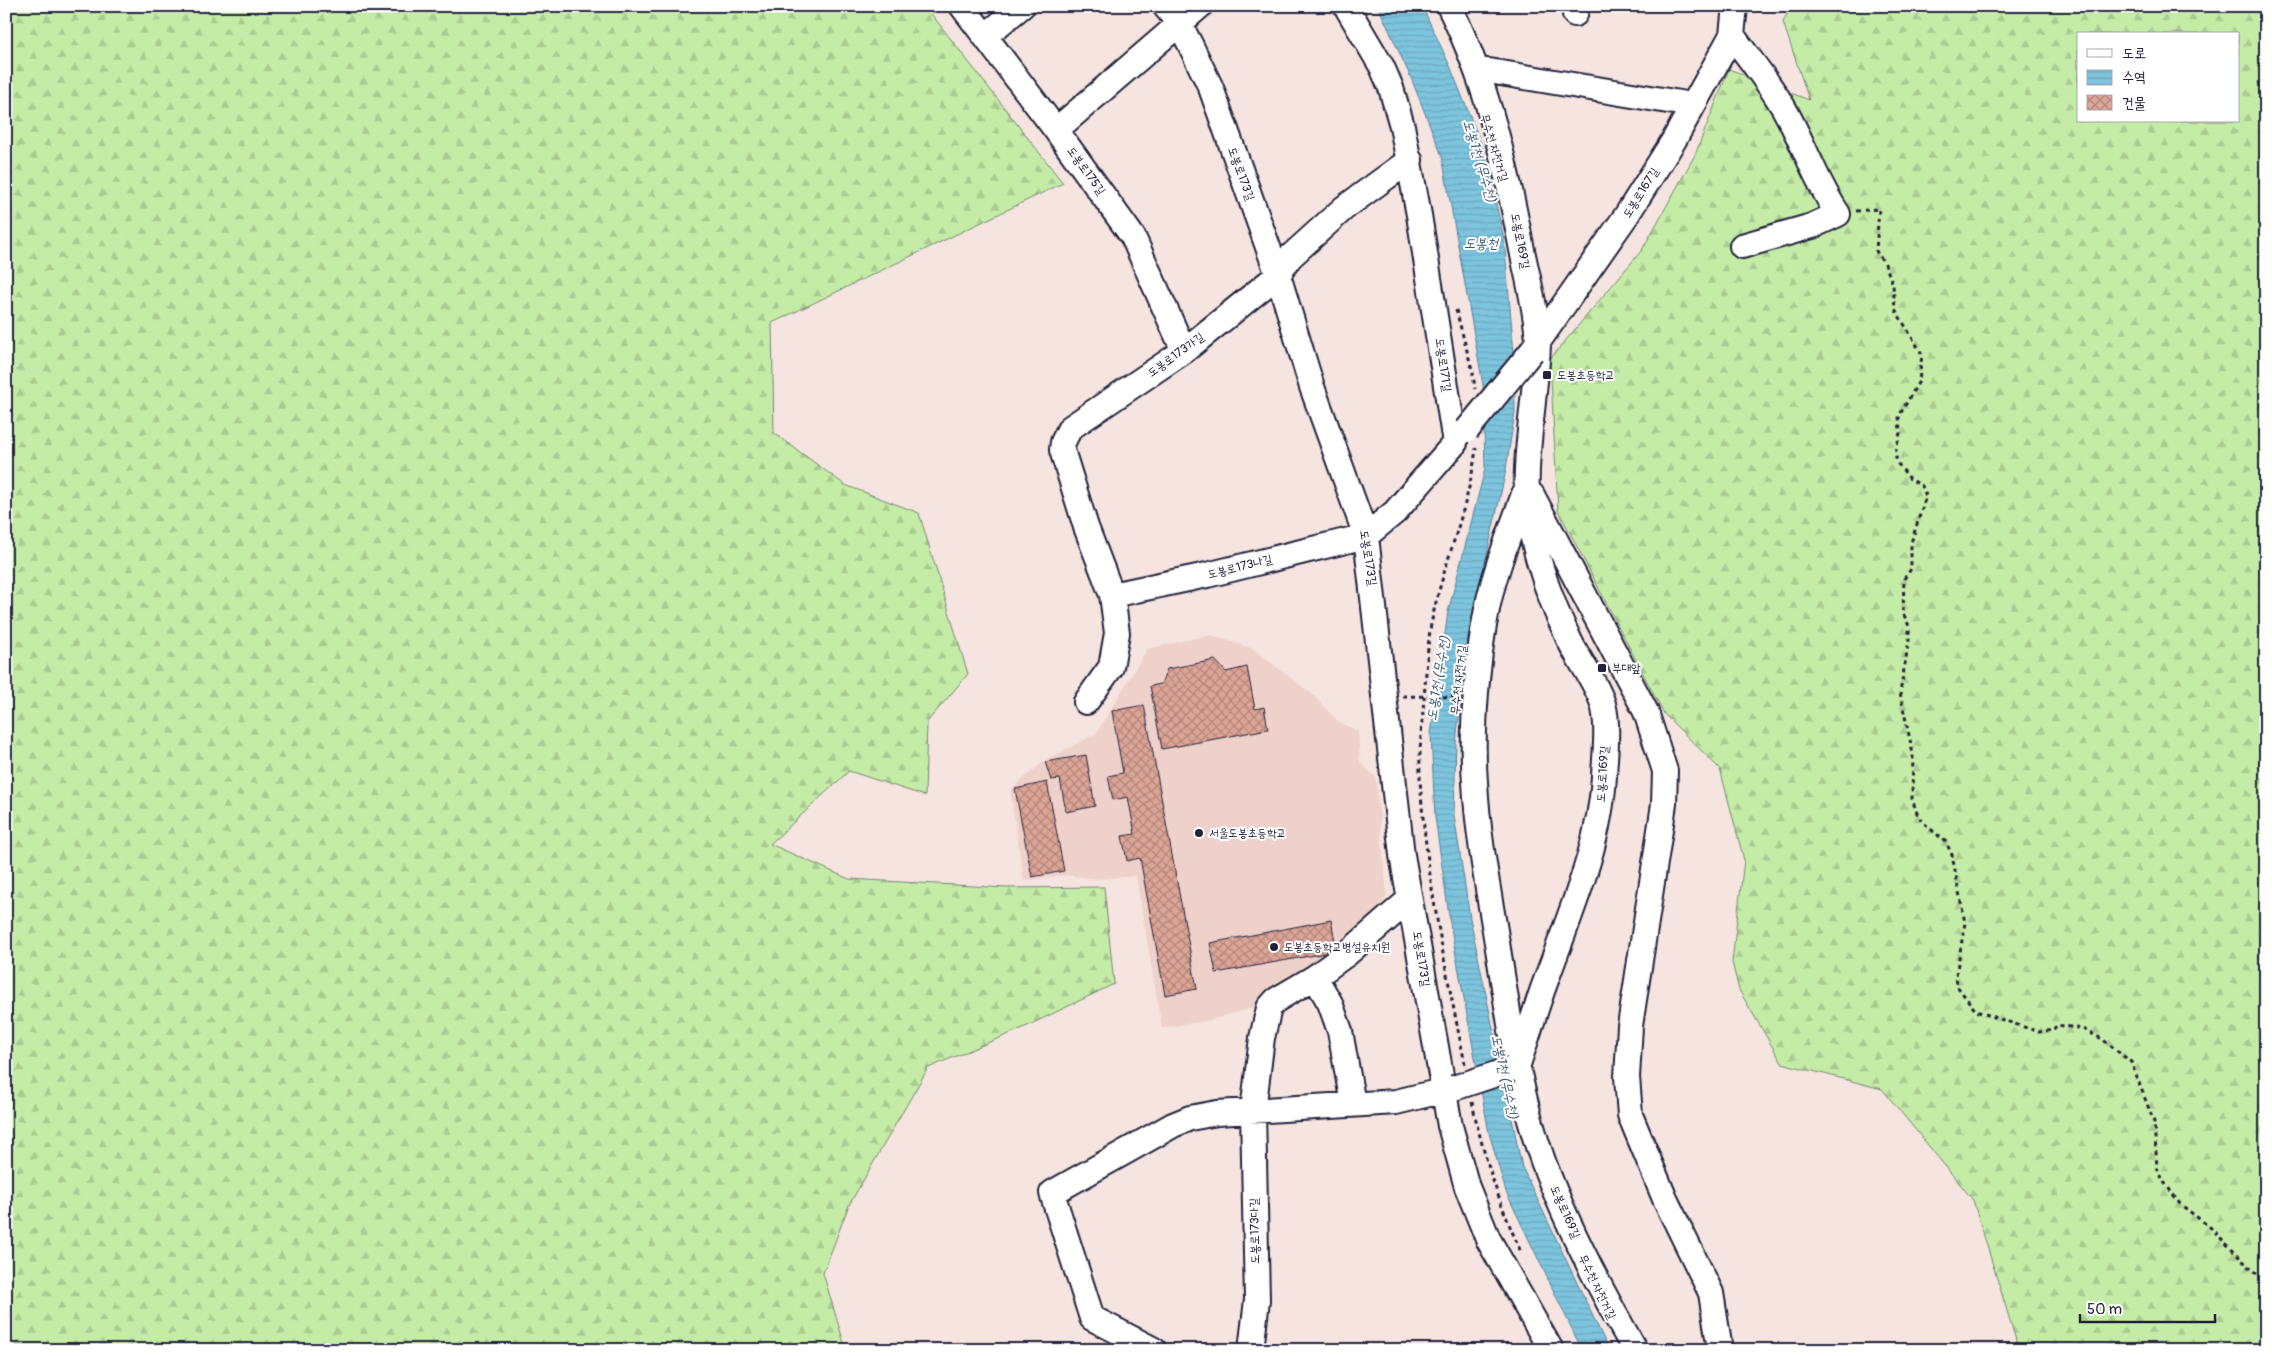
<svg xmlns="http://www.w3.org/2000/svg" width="2272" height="1356" viewBox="0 0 2272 1356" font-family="Pangolin,'Poor Story',sans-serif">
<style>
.built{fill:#eed1ca}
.forest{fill:url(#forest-firs);stroke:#748771;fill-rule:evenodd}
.water{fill:url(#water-rules);stroke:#59839c}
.building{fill:url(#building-cross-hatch);stroke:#22223b}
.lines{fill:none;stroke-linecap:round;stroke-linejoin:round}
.minor-casing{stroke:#22223b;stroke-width:28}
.path{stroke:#22223b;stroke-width:3;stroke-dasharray:4 4;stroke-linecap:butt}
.minor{stroke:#fff;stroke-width:24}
.minor-bridge-casing{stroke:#22223b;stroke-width:28;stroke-linecap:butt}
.minor-bridge{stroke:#fff;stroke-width:24}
.poi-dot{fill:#22223b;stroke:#fff;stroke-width:2}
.labels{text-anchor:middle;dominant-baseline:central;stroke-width:4;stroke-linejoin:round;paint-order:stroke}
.street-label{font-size:12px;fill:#22223b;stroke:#fff}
.poi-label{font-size:12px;fill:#22223b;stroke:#fff;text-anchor:start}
.water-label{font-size:14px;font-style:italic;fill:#425b74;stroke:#fff}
</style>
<defs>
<pattern id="forest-firs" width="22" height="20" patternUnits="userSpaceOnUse" patternTransform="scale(1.25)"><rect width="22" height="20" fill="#c5eca7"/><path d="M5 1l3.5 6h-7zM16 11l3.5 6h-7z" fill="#a9ca91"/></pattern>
<pattern id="water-rules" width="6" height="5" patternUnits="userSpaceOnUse" patternTransform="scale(1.25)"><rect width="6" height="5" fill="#7dc4dd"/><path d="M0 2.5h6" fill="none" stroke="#6ca8bf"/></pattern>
<pattern id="building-cross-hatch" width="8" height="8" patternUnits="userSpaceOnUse" patternTransform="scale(1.25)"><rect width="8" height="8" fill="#dda597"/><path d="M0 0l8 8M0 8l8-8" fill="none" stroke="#b3867c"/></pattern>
</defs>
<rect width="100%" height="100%" fill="#f5e4e0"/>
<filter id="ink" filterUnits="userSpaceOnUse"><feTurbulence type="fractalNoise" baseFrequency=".02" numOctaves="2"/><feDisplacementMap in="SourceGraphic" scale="10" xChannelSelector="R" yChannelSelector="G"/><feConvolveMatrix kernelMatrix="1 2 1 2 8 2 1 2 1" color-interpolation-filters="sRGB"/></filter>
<g filter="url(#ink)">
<path class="built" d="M1210,635L1253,649L1312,694L1338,722L1358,731L1360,762L1376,778L1387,895L1371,923L1260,1005L1211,1020L1162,1028L1136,876L1099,879L1065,875L1024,881L1010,790L1047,759L1096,734L1147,649Z"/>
<path class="forest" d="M6,6H925L1063,183L772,323L774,433L845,485L919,513L968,674L927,722L925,796L849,771L770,844L849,879L1007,888L1104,887L1114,984L1023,1028L928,1068L849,1205L823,1273L846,1350H6Z
M1791,6H2266V135L2261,144L2262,213L2266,216V1350H2019L1973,1200L1882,1089L1782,1063L1739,990L1732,962L1744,860L1720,769L1664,714L1558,510L1550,359L1642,250L1695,155L1729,69L1809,100L1783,22ZM2078,34H2238V121H2078Z"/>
<path class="water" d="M1378,6H1422L1450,66L1484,151L1504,239L1514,353L1515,412L1505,475L1468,636L1456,743L1454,815L1470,918L1522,1167L1609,1350H1582L1506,1192L1489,1133L1450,923L1435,817L1431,734L1448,612L1485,469L1483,385L1442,156L1411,78Z"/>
<path class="building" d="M1215,660L1226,672L1247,667L1255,709L1264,707L1268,729L1162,749L1150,686L1161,684L1167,669Z
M1144,705L1197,989L1165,995L1140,858L1127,861L1122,836L1135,834L1128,797L1113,800L1108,776L1123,773L1112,711Z
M1086,755L1095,806L1066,812L1060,779L1051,780L1045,762Z
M1047,782L1064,871L1032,877L1015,789Z
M1331,920L1337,951L1216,973L1210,943Z"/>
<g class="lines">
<g class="minor-casing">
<path id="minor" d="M962,6L1056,130L1133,237L1184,351
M1165,6L1179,23L1190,44L1211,88L1278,275L1312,387L1366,536L1402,855L1450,1126L1467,1187L1488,1239L1551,1350
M1449,6C1488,84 1506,166 1522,250C1528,280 1537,312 1538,343C1538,355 1536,369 1535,381C1531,429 1521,482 1531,530C1539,566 1551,602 1567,635C1577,659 1595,679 1603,704C1609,726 1605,753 1604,776C1600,847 1569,916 1545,983C1535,1010 1527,1039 1517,1067
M1575,14L1577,6
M1732,35C1750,60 1773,87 1787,114C1805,147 1817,183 1838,214L1812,226L1742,246
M985,36L1022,6
M1477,69L1692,105
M1056,130L1200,6
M1533,349L1626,216L1674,140L1732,35L1735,6
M1524,494C1511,531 1495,569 1487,609C1477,659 1471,731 1475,782C1478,840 1490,898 1499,955C1510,1024 1519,1095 1543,1161C1567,1226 1600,1289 1635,1350
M1532,495L1646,712L1665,771L1664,804L1630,1026L1627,1077L1630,1115L1665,1199L1711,1293L1720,1350
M1112,595L1207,575L1366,536L1395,512L1455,443L1419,215L1402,126L1391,88L1382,67L1346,6
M1086,702L1111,667L1117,633L1112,595L1086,527L1062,450L1063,442L1070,428L1184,351L1278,275L1290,257L1344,208L1410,160
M1315,977L1330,1003L1340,1031L1353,1104
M1154,1350L1092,1318L1052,1193L1173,1125L1190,1118L1217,1113L1396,1102L1454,1088
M1251,1350L1257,1300L1253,1111L1262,1038L1269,1008L1276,1000L1315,977L1348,953L1410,899"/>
</g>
<path class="path" d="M1856,211L1879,209L1876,251L1885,264L1893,285L1895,309L1922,354L1919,381L1899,416L1900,433L1895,454L1898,464L1910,479L1922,486L1926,496L1911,543V569L1904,579L1903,613L1909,626V640L1900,693L1913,754L1912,799L1918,816L1927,826L1946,842L1952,855L1965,923L1956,975L1957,986L1976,1011L2039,1032L2053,1030L2057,1025L2083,1029L2102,1039L2131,1062L2154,1122L2157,1168L2164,1182L2180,1204L2211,1228L2248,1266L2263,1278L2266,1284
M1456,310L1473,373L1475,389
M1403,696L1457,697
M1465,1064C1446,971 1425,871 1420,777C1419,750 1422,724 1424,698C1426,675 1427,653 1430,630C1441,568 1469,510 1476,448
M1472,1102C1483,1155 1499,1203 1521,1252"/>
<use href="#minor" class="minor"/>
<g class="minor-bridge-casing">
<path id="minor-bridge" d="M1467,430L1532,351
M1454,1088L1511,1069"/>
</g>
<use href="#minor-bridge" class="minor-bridge"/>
</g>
</g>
<g class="poi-dot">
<rect x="1542" y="370" width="10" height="10" rx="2.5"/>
<rect x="1597" y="663" width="10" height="10" rx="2.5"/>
<circle cx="1199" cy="833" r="5"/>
<circle cx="1274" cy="947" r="5"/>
</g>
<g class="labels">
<g class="street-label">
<text transform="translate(1494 148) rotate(73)">무수천 자전거길</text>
<text transform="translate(1086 171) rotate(54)">도봉로175길</text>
<text transform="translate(1241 174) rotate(70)">도봉로173길</text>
<text transform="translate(1641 193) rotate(-58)">도봉로167길</text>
<text transform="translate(1520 241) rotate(79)">도봉로169길</text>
<text transform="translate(1176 355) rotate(-36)">도봉로173가길</text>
<text transform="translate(1443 365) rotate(82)">도봉로171길</text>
<text transform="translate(1368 558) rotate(81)">도봉로173길</text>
<text transform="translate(1240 567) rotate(-14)">도봉로173나길</text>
<text transform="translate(1459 680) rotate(-84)">무수천 자전거길</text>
<text transform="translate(1603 774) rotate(-86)">도봉로169길</text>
<text transform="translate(1421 959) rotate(81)">도봉로173길</text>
<text transform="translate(1565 1212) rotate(66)">도봉로169길</text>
<text transform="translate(1255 1231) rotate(-91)">도봉로173다길</text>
<text transform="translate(1597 1287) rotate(64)">무수천 자전거길</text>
</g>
<g class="poi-label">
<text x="1557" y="375">도봉초등학교</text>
<text x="1612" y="668">부대앞</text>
<text x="1209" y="833">서울도봉초등학교</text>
<text x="1284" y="947">도봉초등학교병설유치원</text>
</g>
<g class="water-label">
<text transform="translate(1480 161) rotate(73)">도봉1천 (무수천)</text>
<text x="1481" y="243">도봉천</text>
<text transform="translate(1438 678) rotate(-81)">도봉1천 (무수천)</text>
<text transform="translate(1505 1077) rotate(78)">도봉1천 (무수천)</text>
</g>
</g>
<rect width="2272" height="1356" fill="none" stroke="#fff" stroke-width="25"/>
<rect x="12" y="12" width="2247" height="1331" fill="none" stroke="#22223b" stroke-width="2" filter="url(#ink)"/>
<rect x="2077" y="32" width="162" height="90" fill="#ffffff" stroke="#a7a7b1"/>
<rect x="2087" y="49" width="25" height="8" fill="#ffffff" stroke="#a7a7b1"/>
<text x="2122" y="58" font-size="15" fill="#22223b">도로</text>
<rect x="2087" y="70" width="25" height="15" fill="url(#water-rules)" stroke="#a7a7b1"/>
<text x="2122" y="82" font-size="15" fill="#22223b">수역</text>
<rect x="2087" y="95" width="25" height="15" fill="url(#building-cross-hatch)" stroke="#a7a7b1"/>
<text x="2122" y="108" font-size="15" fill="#22223b">건물</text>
<path d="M2080 1314v8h135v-8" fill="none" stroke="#22223b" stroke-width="2.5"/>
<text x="2087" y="1314" font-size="15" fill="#22223b" stroke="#ffffff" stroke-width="4" paint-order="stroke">50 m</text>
</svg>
